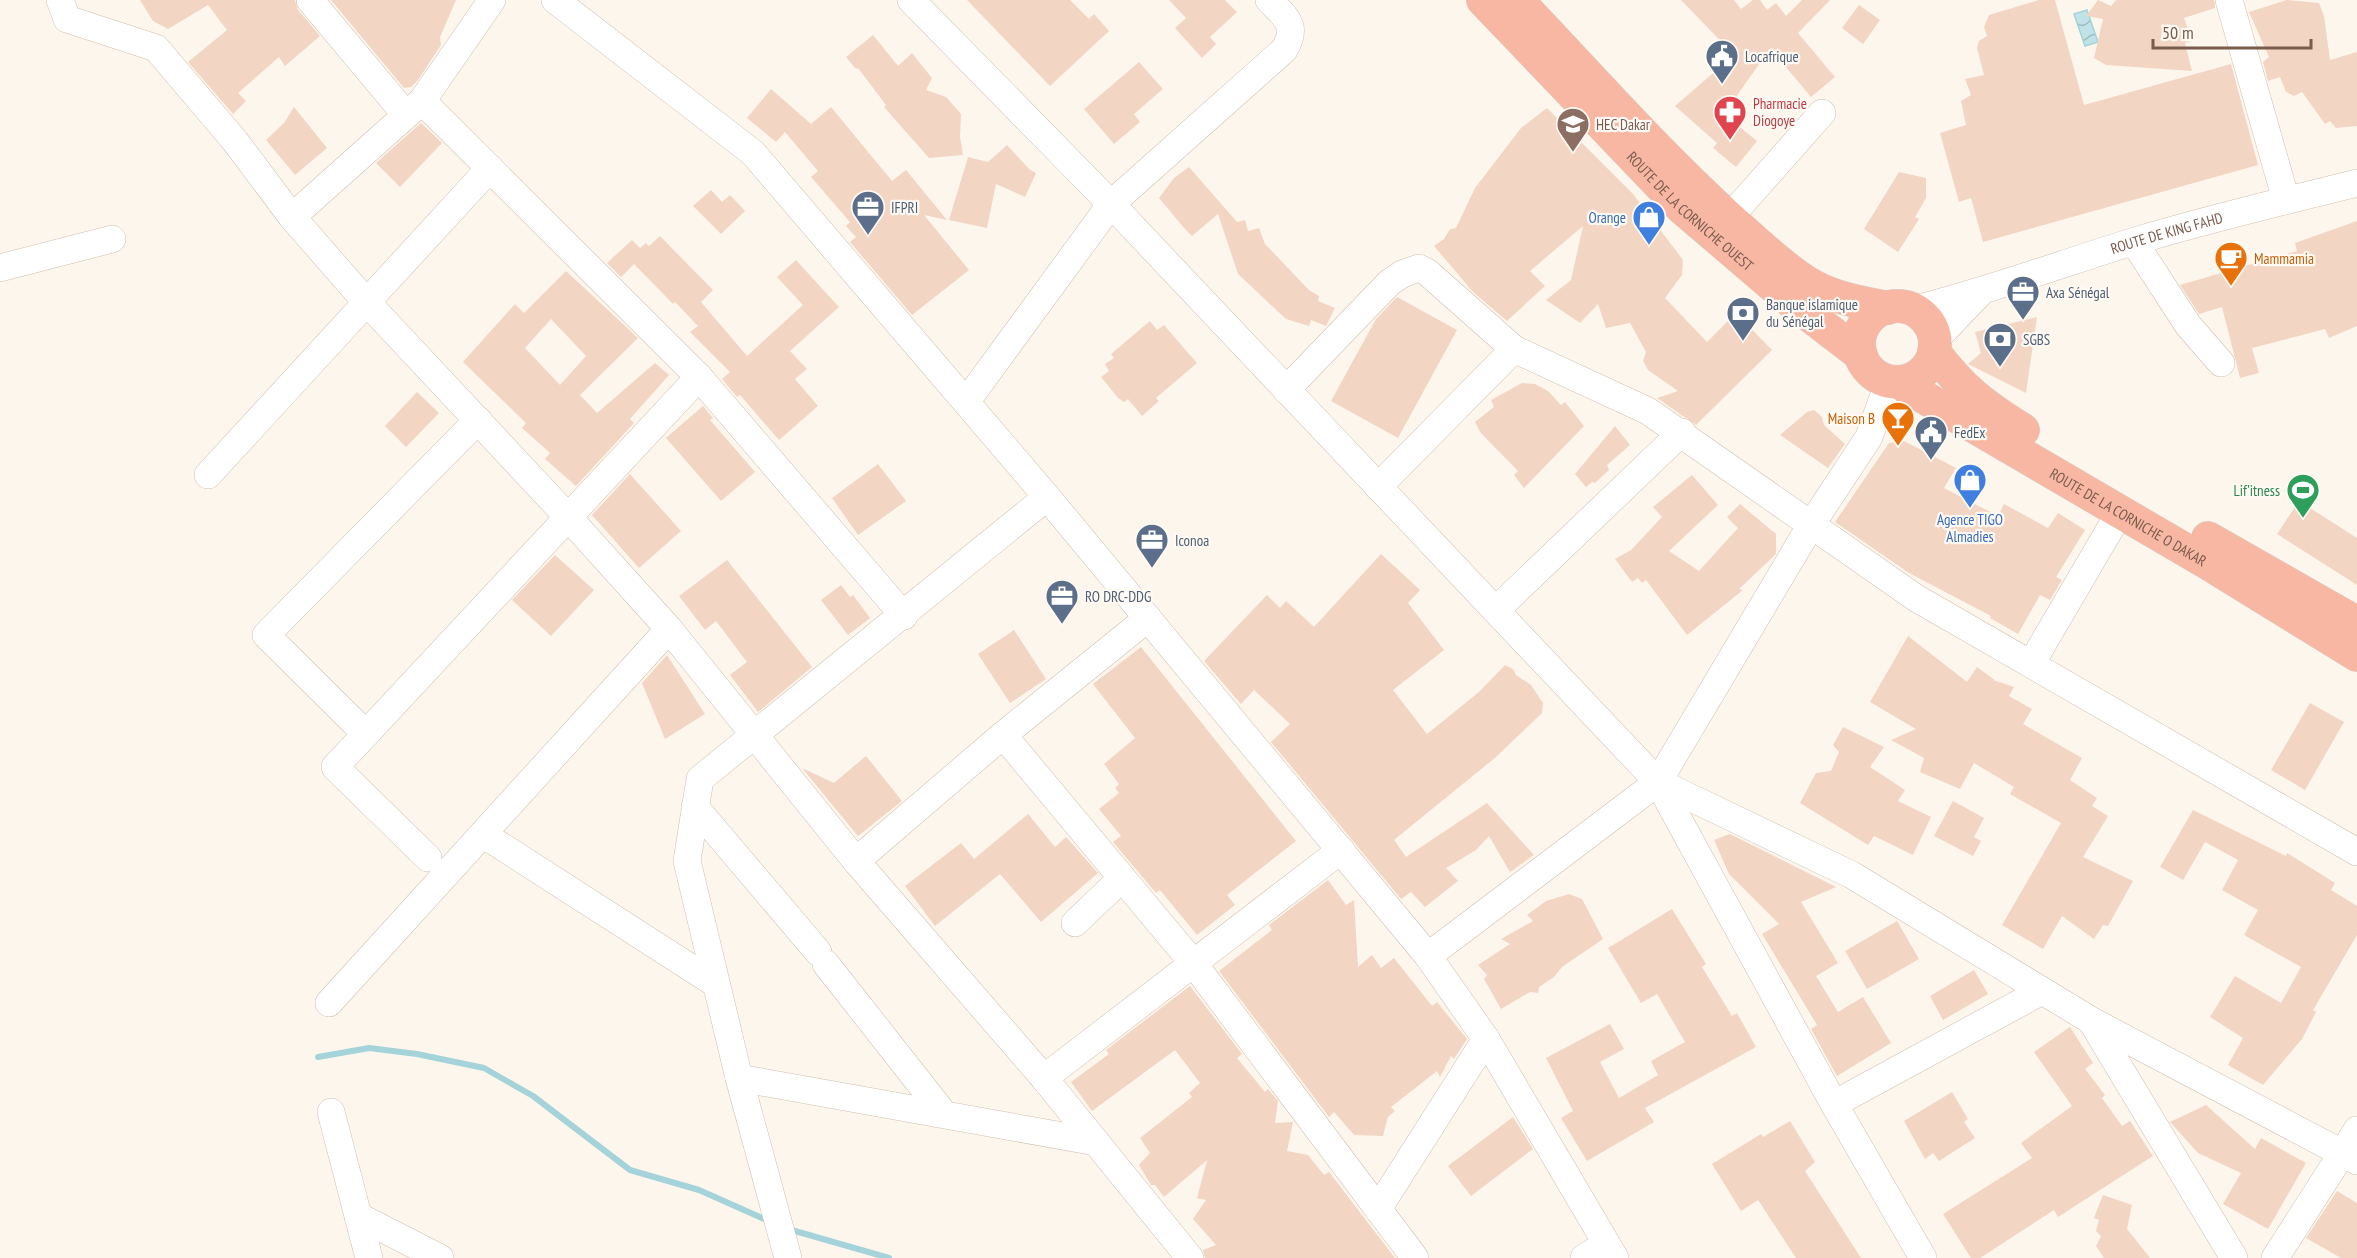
<svg xmlns="http://www.w3.org/2000/svg" width="2357" height="1258" viewBox="0 0 2357 1258" font-family="'PT Sans Narrow',sans-serif">
<style>
.water{fill:url(#water-waves);stroke:#a5d3da;stroke-width:1.5}
.lines{fill:none;stroke-linecap:round;stroke-linejoin:round}
.stream{stroke:#a5d3da;stroke-width:6}
.building{fill:#f3d5c3;fill-rule:evenodd}
.minor-casing{stroke:#d1beb0;stroke-width:28}
.highway-casing{stroke:#dad1cd;stroke-width:34}
.minor{stroke:#fff;stroke-width:27}
.highway{stroke:#f7b7a3;stroke-width:33}
.labels{text-anchor:middle;dominant-baseline:central;stroke-width:4.5;stroke-linejoin:round;paint-order:stroke}
.service-label{font-size:15px;fill:#4e5e75;stroke:#fffaf3;text-anchor:start}
.health-label{font-size:15px;fill:#be3a42;stroke:#fffaf3;text-anchor:start}
.education-label{font-size:15px;fill:#785e54;stroke:#fffaf3;text-anchor:start}
.street-label{font-size:15px;fill:#7a5c4d;stroke:#fffaf3}
.shop-label{font-size:15px;fill:#366cbe;stroke:#fffaf3;text-anchor:end}
.food-label{font-size:15px;fill:#c56008;stroke:#fffaf3;text-anchor:start}
.leisure-label{font-size:15px;fill:#27864d;stroke:#fffaf3;text-anchor:end}
</style>
<defs>
<pattern id="water-waves" width="16" height="10" patternUnits="userSpaceOnUse" patternTransform="scale(1.5)"><rect width="16" height="10" fill="#bfe3e8"/><path d="M0 5q4-4 8 0t8 0" fill="none" stroke="#a0bbbe"/></pattern>
</defs>
<rect width="100%" height="100%" fill="#fdf6ec"/>
<path class="water" d="M2087,10L2098,42L2085,46L2074,14Z"/>
<g class="lines">
<path class="stream" d="M318,1057L369,1048L417,1054L484,1068L533,1096L630,1170L699,1190L771,1222
M788,1229L889,1258"/>
</g>
<path class="building" d="M140,0H295L298,10L320,36L285,66L279,57L238,93L246,101L233,114L188,62L227,30L208,5L168,29L153,21Z
M331,0H456L440,37L441,45L418,80L411,87L404,88Z
M967,0H1070L1089,19L1094,14L1109,31L1050,86Z
M1169,0H1225L1237,12L1210,37L1216,44L1202,58L1175,28L1186,18Z
M1681,0H1734L1741,9L1753,0H1760L1767,10L1776,3L1786,16L1802,0H1830L1798,33L1835,77L1811,97L1776,55L1769,50L1724,114L1757,141L1736,167L1713,148L1717,143L1675,106L1734,55Z
M2039,0H2055L2084,105L2231,64L2258,165L1983,242L1971,198L1959,202L1940,133L1966,125L1961,101L1971,95L1965,79L1984,75L1977,48L1979,41L1987,36L1984,27L1989,15Z
M2098,0L2111,6L2116,0H2214L2215,8L2184,18L2192,41L2185,43L2192,71L2106,65L2094,58L2103,19L2086,16Z
M2287,0L2319,3L2324,16L2330,60L2357,52V126L2336,128L2330,121L2325,124L2302,92L2294,96L2286,92L2280,77L2268,81L2263,62L2269,57L2249,12Z
M1859,5L1880,20L1863,44L1842,28Z
M873,35L898,66L912,53L932,78L926,90L946,97L961,114L960,137L963,155L929,158L884,107L886,105L858,68L856,69L846,57Z
M1139,62L1163,89L1134,114L1140,122L1114,144L1084,109Z
M771,89L811,124L831,107L892,181L906,170L947,220L924,215L969,270L912,315L850,242L856,237L846,226L850,222L811,177L818,171L785,132L776,142L747,118Z
M294,107L327,148L295,175L266,140L284,123Z
M1547,108L1633,194L1683,260L1682,275L1665,298L1707,342L1736,313L1772,350L1696,425L1657,398L1678,391L1648,370L1643,361L1646,352L1630,323L1606,328L1598,304L1580,323L1546,300L1571,280L1583,226L1530,271L1545,286L1507,321L1473,292L1434,246L1444,239L1450,229L1456,228L1475,188L1521,128Z
M421,123L442,143L400,187L376,163Z
M1007,145L1029,169L1036,173L1025,197L996,184L987,228L949,220L968,157L988,162Z
M1189,167L1237,222L1245,220L1248,231L1259,228L1265,244L1309,290L1319,296L1318,301L1335,308L1326,326L1311,320L1309,326L1286,319L1238,274L1218,214L1192,236L1185,229L1159,198L1174,178Z
M1899,172L1926,178V198L1915,217L1919,219L1898,252L1864,229Z
M711,190L722,202L730,195L745,211L721,234L693,206Z
M2357,221V326L2329,338L2325,329L2252,348L2259,373L2240,378L2222,307L2199,314L2180,285L2297,251L2295,243Z
M660,236L713,290L701,302L747,356L803,305L777,277L796,260L839,307L790,351L807,369L795,379L818,406L779,440L740,395L737,397L722,379L730,372L690,332L698,326L675,302L673,304L634,264L621,277L607,263L632,240L640,248L646,243L649,246Z
M566,271L638,338L580,395L597,413L655,363L669,375L630,419L634,423L576,486L545,459L550,453L522,428L526,423L463,362L515,304L524,313ZM551,319L586,356L560,385L525,348Z
M1397,297L1457,330L1398,438L1331,401L1376,319Z
M2037,317L2026,393L1968,364L1981,353L1975,332Z
M1150,321L1157,330L1164,325L1197,363L1156,398L1159,401L1142,416L1128,399L1124,402L1118,398L1101,377L1109,371L1105,364L1114,358L1111,354Z
M1522,383L1535,384L1548,391L1561,405L1565,402L1584,426L1524,488L1514,475L1518,471L1480,432L1475,422L1494,407L1491,400Z
M417,392L439,413L406,447L385,426Z
M703,406L713,418L710,420L755,472L721,501L666,438Z
M1814,410L1822,417L1824,425L1845,444L1828,468L1780,435L1807,412Z
M1615,426L1630,445L1607,465L1609,470L1595,483L1592,482L1586,487L1575,474Z
M1904,441L1956,468L1944,488L1998,516L2004,504L2048,528L2058,513L2085,530L2056,577L2062,580L2050,600L2040,595L2018,634L1990,618L1991,616L1909,573L1835,522L1889,443Z
M878,464L906,501L858,535L832,498Z
M630,474L681,531L639,568L592,515Z
M1692,475L1718,505L1669,551L1699,571L1738,528L1727,517L1740,504L1776,534V554L1739,589L1743,590L1687,635L1646,580L1642,583L1638,578L1632,582L1615,559L1631,550L1662,517L1653,507Z
M2299,501L2357,538V585L2277,534Z
M1381,554L1420,590L1408,603L1444,650L1393,690L1427,734L1479,692L1505,665L1513,669L1516,675L1531,685L1543,703L1542,713L1496,757L1394,840L1406,857L1487,803L1534,855L1510,872L1489,836L1476,850L1446,868L1458,881L1425,907L1411,892L1401,899L1271,742L1290,724L1254,690L1241,704L1204,661L1267,595L1280,608L1286,601L1314,627Z
M555,555L594,590L551,636L512,600Z
M727,560L812,667L758,712L730,675L747,662L716,621L705,630L679,596Z
M841,585L850,597L853,595L870,618L848,635L821,600Z
M1014,630L1046,679L1010,703L978,654Z
M1908,636L1967,682L1977,667L1996,681L2014,687L2009,696L2032,709L2023,724L2082,758L2070,780L2097,798L2092,806L2108,816L2083,857L2133,881L2108,926L2103,925L2094,939L2062,916L2043,949L2002,925L2061,823L2010,794L2014,787L1974,763L1960,789L1920,772L1924,758L1891,740L1916,729L1870,702Z
M1141,647L1296,841L1227,895L1235,905L1197,935L1160,890L1156,893L1113,842L1121,836L1099,809L1119,793L1115,788L1119,784L1104,764L1135,738L1093,684Z
M667,655L705,714L665,739L642,683Z
M2310,703L2344,722L2305,790L2271,770Z
M1843,727L1884,747L1870,767L1905,790L1898,801L1931,817L1913,855L1874,836L1868,845L1800,803L1816,773L1831,771L1839,752L1833,745Z
M866,756L902,801L858,836L802,768L834,783Z
M1953,801L1984,818L1974,837L1981,841L1973,856L1934,836Z
M2193,810L2286,856L2287,853L2335,883L2331,890L2357,906V935L2313,1010L2316,1012L2302,1039L2263,1085L2228,1065L2243,1038L2210,1017L2235,976L2281,1003L2301,967L2244,935L2258,910L2222,890L2238,860L2205,842L2183,880L2160,867Z
M1028,814L1055,847L1066,837L1098,873L1041,922L1000,874L935,926L905,886L961,843L974,859Z
M1730,834L1836,887L1801,902L1838,963L1816,976L1838,1012L1863,997L1891,1043L1837,1076L1811,1029L1817,1025L1762,934L1779,924L1729,874L1714,840Z
M1328,880L1346,905L1354,900L1358,967L1372,955L1381,968L1394,958L1432,1006L1437,1002L1467,1039L1454,1059L1451,1056L1440,1077L1437,1071L1391,1107L1395,1111L1388,1117L1383,1136L1354,1135L1334,1112L1329,1117L1219,971L1272,930L1269,925Z
M1569,894L1582,899L1603,939L1562,967L1554,977L1539,987L1538,993L1530,992L1501,1009L1484,979L1487,975L1478,965L1510,944L1501,939L1533,921L1527,915L1546,901Z
M1672,909L1706,964L1702,967L1732,1016L1737,1013L1756,1047L1645,1108L1654,1122L1587,1161L1561,1118L1573,1111L1546,1058L1610,1024L1624,1049L1600,1062L1619,1098L1658,1075L1651,1061L1685,1042L1657,994L1641,1003L1608,948Z
M1897,921L1919,959L1867,989L1845,951Z
M1974,970L1988,994L1943,1020L1930,996Z
M1190,986L1242,1054L1237,1058L1265,1092L1268,1089L1278,1101L1275,1123L1293,1122L1287,1151L1308,1155L1324,1175L1329,1172L1395,1258H1205L1203,1250L1216,1245L1193,1219L1206,1200L1197,1198L1207,1160L1164,1197L1155,1185H1151L1139,1165L1150,1153L1140,1138L1192,1097L1189,1093L1200,1083L1175,1050L1092,1111L1071,1082L1109,1054L1106,1050Z
M2070,1027L2093,1063L2085,1069L2105,1095L2102,1098L2122,1126L2130,1121L2153,1156L2058,1217L2054,1210L1980,1258H1971L1943,1214L2032,1158L2021,1143L2072,1106L2034,1052Z
M1952,1092L1968,1119L1964,1122L1975,1138L1939,1161L1933,1153L1925,1159L1904,1121Z
M2206,1105L2255,1149L2261,1138L2306,1163L2268,1229L2223,1204L2241,1173L2198,1153L2170,1122Z
M1513,1117L1533,1149L1471,1196L1448,1166Z
M1790,1121L1815,1162L1805,1171L1861,1258H1796L1758,1200L1741,1211L1712,1164L1761,1134L1763,1137Z
M2337,1191L2357,1203V1258H2341L2306,1238Z
M2103,1195L2132,1205L2127,1229L2150,1258H2104L2096,1246L2101,1236L2096,1231L2099,1220L2094,1218Z"/>
<g class="lines">
<g class="minor-casing">
<g id="minor">
<path d="M60,0L67,19L156,48L235,141L292,217L361,296L568,517L669,629L856,861L1044,1078L1190,1258"/>
<path d="M310,0L406,115"/>
<path d="M555,0L753,153L1047,497L1428,956L1486,1039L1615,1258"/>
<path d="M911,0L1111,204L1658,782L1834,1104L1923,1258"/>
<path d="M2229,0L2286,200"/>
<path d="M422,101L699,377L904,616"/>
<path d="M292,217L422,101L492,0"/>
<path d="M1729,218L1822,113"/>
<path d="M2134,242L2188,325L2221,363"/>
<path d="M0,268L112,239"/>
<path id="s1" d="M1912,310C1988,291 2061,264 2135,241C2209,219 2283,201 2357,183"/>
<path d="M1935,340L1980,293"/>
<path d="M1286,390L1389,283L1402,274L1419,268L1427,272L1514,349L1648,411L1916,598L2357,852"/>
<path d="M966,402L1111,204L1284,50C1299,25 1286,18 1269,0"/>
<path d="M208,475L490,168"/>
<path d="M1378,487L1514,349"/>
<path d="M1497,609L1682,432"/>
<path d="M2031,664L2120,512"/>
<path d="M366,734L266,635L478,420"/>
<path d="M1003,735L1194,964L1415,1258"/>
<path d="M1658,782L1852,875L2092,1021L2357,1161"/>
<path d="M695,807L818,952"/>
<path d="M484,835L716,984"/>
<path d="M428,858L335,767L699,377"/>
<path d="M856,861L1003,735L1148,618"/>
<path d="M1075,923L1122,878"/>
<path d="M1428,956L1658,782L1811,525L1869,437L1889,381"/>
<path d="M826,964L944,1114"/>
<path d="M329,1003L669,629"/>
<path d="M2092,1022L2234,1258"/>
<path d="M739,1078L1096,1142"/>
<path d="M1044,1078L1341,850"/>
<path d="M1834,1104L2042,991"/>
<path d="M331,1112L369,1258"/>
<path d="M1378,1209L1486,1039"/>
<path d="M358,1216L440,1258"/>
<path d="M788,1258L739,1078L687,861L700,779L1047,497"/>
<path d="M1584,1258L1606,1244"/>
<path d="M2275,1258L2357,1130"/>
</g>
</g>
<g class="highway-casing">
<g id="highway">
<path id="s2" d="M1483,0L1681,207L1792,302L1861,355"/>
<path d="M1517,0C1587,73 1654,150 1729,218C1754,240 1778,264 1806,282C1831,298 1860,302 1888,308"/>
<circle cx="1897" cy="344" r="38"/>
<path d="M1934,352C1963,390 1983,405 2023,430"/>
<path id="s3" d="M1898,382L2206,562L2357,655"/>
<path d="M2208,538L2357,623"/>
</g>
</g>
<use href="#minor" class="minor"/>
<use href="#highway" class="highway"/>
</g>
<defs>
<g id="civic-pin" transform="scale(1.725)"><path d="M0 17L-7.5 6A9.5 9.5 0 1 1 7.5 6Z" fill="#5c6f8a" stroke="#fffaf3"/><path d="M-.6-6.5H3V-4.5H.6V-3L4-1V1h2V6H-6V1h2V-1L-.6-3ZM-1.2 2.5V6h2.4V2.5Z" fill="#fff"/></g>
<g id="pharmacy-pin" transform="scale(1.725)"><path d="M0 17L-7.5 6A9.5 9.5 0 1 1 7.5 6Z" fill="#e0444e" stroke="#fffaf3"/><path d="M-2-6h4v4h4v4h-4v4h-4v-4h-4v-4h4Z" fill="#fff"/></g>
<g id="university-pin" transform="scale(1.725)"><path d="M0 17L-7.5 6A9.5 9.5 0 1 1 7.5 6Z" fill="#8d6e63" stroke="#fffaf3"/><path d="M0-5L7-2L0 1L-7-2ZM-4 1L0 2.5L4 1V4Q0 6-4 4Z" fill="#fff"/></g>
<g id="office-pin" transform="scale(1.725)"><path d="M0 17L-7.5 6A9.5 9.5 0 1 1 7.5 6Z" fill="#5c6f8a" stroke="#fffaf3"/><path d="M-6-3h4V-5.5h4V-3h4V5H-6ZM-1-4.5V-3h2v-1.5ZM-6 0V1H6V0Z" fill="#fff"/></g>
<g id="shop-pin" transform="scale(1.725)"><path d="M0 17L-7.5 6A9.5 9.5 0 1 1 7.5 6Z" fill="#3f7fe0" stroke="#fffaf3"/><path d="M-5-2.5h2.3a2.7 3.5 0 0 1 5.4 0H5L5.5 6h-11ZM-1.5-2.5h3a1.5 2.3 0 0 0-3 0Z" fill="#fff"/></g>
<g id="cafe-pin" transform="scale(1.725)"><path d="M0 17L-7.5 6A9.5 9.5 0 1 1 7.5 6Z" fill="#e8710a" stroke="#fffaf3"/><path d="M-5.5-4.5H6V0H3Q3 3.5 0 3.5H-2.5Q-5.5 3.5-5.5 0ZM3-3.2v2h1.7v-2ZM-6 4.5H4V6H-6Z" fill="#fff"/></g>
<g id="bank-pin" transform="scale(1.725)"><path d="M0 17L-7.5 6A9.5 9.5 0 1 1 7.5 6Z" fill="#5c6f8a" stroke="#fffaf3"/><path d="M-6-4H6V4H-6ZM0-2.3a2.3 2.3 0 1 0 0 4.6a2.3 2.3 0 1 0 0-4.6Z" fill="#fff"/></g>
<g id="bar-pin" transform="scale(1.725)"><path d="M0 17L-7.5 6A9.5 9.5 0 1 1 7.5 6Z" fill="#e8710a" stroke="#fffaf3"/><path d="M-6-5H6L.8 .8V4.5H3.5V6h-7V4.5H-.8V.8Z" fill="#fff"/></g>
<g id="stadium-pin" transform="scale(1.725)"><path d="M0 17L-7.5 6A9.5 9.5 0 1 1 7.5 6Z" fill="#2e9e5b" stroke="#fffaf3"/><path d="M0-5a6.5 5 0 1 0 0 10a6.5 5 0 1 0 0-10ZM-3.5-1.8h7v3.6h-7Z" fill="#fff"/></g>
</defs>
<g fill-rule="evenodd">
<use href="#civic-pin" x="1722" y="56"/>
<use href="#pharmacy-pin" x="1730" y="112"/>
<use href="#university-pin" x="1573" y="124"/>
<use href="#office-pin" x="868" y="207"/>
<use href="#shop-pin" x="1649" y="217"/>
<use href="#cafe-pin" x="2231" y="258"/>
<use href="#office-pin" x="2023" y="292"/>
<use href="#bank-pin" x="1743" y="313"/>
<use href="#bank-pin" x="2000" y="339"/>
<use href="#bar-pin" x="1898" y="418"/>
<use href="#civic-pin" x="1931" y="432"/>
<use href="#shop-pin" x="1970" y="480"/>
<use href="#stadium-pin" x="2303" y="490"/>
<use href="#office-pin" x="1152" y="540"/>
<use href="#office-pin" x="1062" y="596"/>
</g>
<g class="labels">
<g class="service-label">
<text x="1745" y="56">Locafrique</text>
<text x="891" y="207">IFPRI</text>
<text x="2046" y="292">Axa Sénégal</text>
<text x="1766" y="304">Banque islamique<tspan x="1766" dy="17">du Sénégal</tspan></text>
<text x="2023" y="339">SGBS</text>
<text x="1954" y="432">FedEx</text>
<text x="1175" y="540">Iconoa</text>
<text x="1085" y="596">RO DRC-DDG</text>
</g>
<g class="health-label">
<text x="1753" y="103">Pharmacie<tspan x="1753" dy="17">Diogoye</tspan></text>
</g>
<g class="education-label">
<text x="1596" y="124">HEC Dakar</text>
</g>
<g class="street-label">
<text stroke="none"><textPath href="#s2" startOffset="296">ROUTE DE LA CORNICHE OUEST</textPath></text>
<text stroke="none"><textPath href="#s1" startOffset="266">ROUTE DE KING FAHD</textPath></text>
<text stroke="none"><textPath href="#s3" startOffset="267">ROUTE DE LA CORNICHE O DAKAR</textPath></text>
</g>
<g class="shop-label">
<text x="1626" y="217">Orange</text>
<text x="1970" y="519" text-anchor="middle">Agence TIGO<tspan x="1970" dy="17">Almadies</tspan></text>
</g>
<g class="food-label">
<text x="2254" y="258">Mammamia</text>
<text x="1875" y="418" text-anchor="end">Maison B</text>
</g>
<g class="leisure-label">
<text x="2280" y="490">Lif'itness</text>
</g>
</g>
<path d="M2153 39v9h158v-9" fill="none" stroke="#7a5c4d" stroke-width="3"/>
<text x="2162" y="39" font-size="18" fill="#7a5c4d" stroke="#fffaf3" stroke-width="4.5" paint-order="stroke">50 m</text>
</svg>
